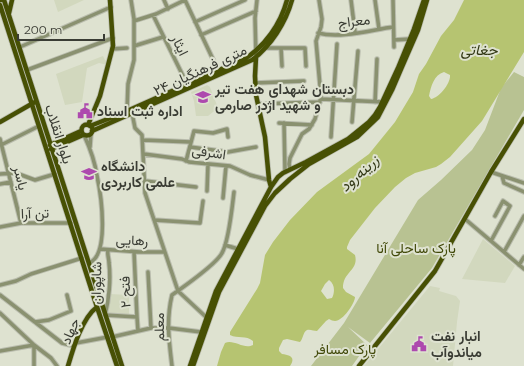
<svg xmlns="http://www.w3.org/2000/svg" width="524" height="366" viewBox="0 0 524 366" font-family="Montserrat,Vazirmatn,sans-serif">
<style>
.built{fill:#d2d8be}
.green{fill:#b8c292}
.water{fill:#b6c471;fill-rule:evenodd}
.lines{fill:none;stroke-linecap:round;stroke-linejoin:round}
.minor-casing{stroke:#babdae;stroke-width:5.5}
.major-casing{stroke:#babdae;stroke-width:6}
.minor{stroke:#8a9170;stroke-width:3.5}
.major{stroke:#475004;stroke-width:4.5}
.labels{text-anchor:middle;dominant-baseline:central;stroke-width:4;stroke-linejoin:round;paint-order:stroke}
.street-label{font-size:14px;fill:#3a3c34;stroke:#dee2d0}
.poi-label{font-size:14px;font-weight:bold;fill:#3a3c34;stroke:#dee2d0;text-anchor:start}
.park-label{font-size:14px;fill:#414909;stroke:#dee2d0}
.water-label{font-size:15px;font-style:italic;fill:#323815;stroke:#dee2d0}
</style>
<rect width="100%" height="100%" fill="#dee2d0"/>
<path class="built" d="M54,0H84L58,12Z
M103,56L105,60L108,61L107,65L99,63L87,68L82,102L65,105L56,74Z
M207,85L210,87L218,108L208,116H196L194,101L191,92Z
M483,239L515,266L505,283L462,279Z
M430,286L440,288L439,291L456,296L460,301L457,322L453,366H364Z
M110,294L129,295V315L108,314Z"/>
<path class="green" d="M514,72L524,77V110L432,268L370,343L348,327L367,345L352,366H311L344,323L418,200L441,180L472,150L485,130L501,88Z"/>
<path class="water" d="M464,0H524V52L482,121L450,157L441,164L436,167L415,173L406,178L395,187L375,208L350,240L347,247V249L355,255C359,271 343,271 343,288L346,292L355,297C355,303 343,321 335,321C333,321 331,320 329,319L326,321L317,331C314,331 310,329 307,330C303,332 303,339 300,342L287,339L283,340L279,348V351L282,354C290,355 296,357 290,366H217L221,352L225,343C234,339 244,350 253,345V341C246,335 238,339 230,335V332L257,289L260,283L265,255L273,242L290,220L317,192L369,154L395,122L413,92L419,74L426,64L441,36L454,20ZM444,72L450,75C451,83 439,98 431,99L429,96C431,86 434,75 444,72ZM329,280C335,284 335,292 332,298L327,299L321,291L325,284Z"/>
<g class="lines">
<g class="minor-casing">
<path id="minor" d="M164,0L168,9
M185,0L218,70
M351,0L355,32
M375,0L379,29
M393,0L394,47
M153,15L187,84
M134,21L156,14L185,0
M195,22L245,0
M318,33C340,39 371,30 393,27
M201,35L256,11
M394,40L410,39
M134,46L163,37
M20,47L111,7
M265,48H305L306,66
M281,48L282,66
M112,49L127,48
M256,57L255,18L257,0
M27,70L113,38
M255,83L304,81
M321,99L383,102
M375,102L377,59
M258,104L320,102
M127,111L128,84L134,60V19L131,0
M132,113L135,128L142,135L145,193L176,285L178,291L206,317
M352,122L358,51
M279,123L312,125
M284,123L285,171
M84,135C90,148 95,162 97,176C101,194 110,255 89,263
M331,137L337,44
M0,139L21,223
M143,140L191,142
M1,145L39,126
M90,147L91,133
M190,147L228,152L256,147
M144,154L182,159L189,162L230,166L250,175L269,180
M186,161L194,131L213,133L227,129L228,137
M290,169L289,164L290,158L302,134L309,129L315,119L321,97L316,41L321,27L322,19L319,0
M491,172L524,183
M0,174L16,173L35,180L55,174
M502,176L504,183L524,192
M145,181L196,187
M0,184L11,182
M207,191L208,164
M223,198L226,166
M465,219L524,269
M154,220L200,223L203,201
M0,227L21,223H71
M491,241L510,206L503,201L495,216
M225,245L238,249
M100,249L140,252H164
M108,250C107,255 109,258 109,263C111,279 109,300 105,315L137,317
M134,252L137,317L138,331
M504,252L524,216
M519,265L524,257
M148,272L151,328
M0,285L16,281L31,274L82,258
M0,295L62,343L74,346
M0,313L34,345L51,358L57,366
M35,322L49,320L71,311L67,295
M112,337L151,328H169L201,332
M76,343L108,337
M0,351L34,345V366
M172,366C169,341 166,320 172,295C182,288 217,263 222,253C229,241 232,208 234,192"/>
</g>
<g class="major-casing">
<path id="major" d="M0,0H1
M4,0L122,366
M0,5L97,307L117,366
M9,13L12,0
M256,57L255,76L256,95L265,137L269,180L271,187
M0,122L35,102
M81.5 130a5.5 5.5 0 1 1 11 0a5.5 5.5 0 1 1-11 0Z
M88,125L100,96L113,46L110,0
M90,126L118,115L244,59C265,47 281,23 287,0
M92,131L252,60C271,46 286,22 292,0
M50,145L81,131
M51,149L83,135
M68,366C73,349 82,318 97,307
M190,366L216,291L271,187L278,177L283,173L306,162L348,139L369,122L375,115L380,107L398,68L414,29L424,0
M193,366L219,292L265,206L275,193L290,179L309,164L357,137L378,117L392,90L401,69L418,30L427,0
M359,366L435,271L491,172L524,119"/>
</g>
<use href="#minor" class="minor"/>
<use href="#major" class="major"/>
</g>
<defs>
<g id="school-bare" transform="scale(1.2)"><path d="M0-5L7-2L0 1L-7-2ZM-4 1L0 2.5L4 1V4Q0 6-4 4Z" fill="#ad49ae" stroke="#dee2d0" stroke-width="2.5" paint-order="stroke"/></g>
<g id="civic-bare" transform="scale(1.2)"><path d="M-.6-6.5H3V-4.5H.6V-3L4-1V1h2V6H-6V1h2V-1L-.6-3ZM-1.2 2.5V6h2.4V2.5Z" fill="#ad49ae" stroke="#dee2d0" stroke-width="2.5" paint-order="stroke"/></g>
<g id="university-bare" transform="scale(1.2)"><path d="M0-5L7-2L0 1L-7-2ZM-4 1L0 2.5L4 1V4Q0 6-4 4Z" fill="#ad49ae" stroke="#dee2d0" stroke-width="2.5" paint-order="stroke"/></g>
</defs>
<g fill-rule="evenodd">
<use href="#school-bare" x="203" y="97"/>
<use href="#civic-bare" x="85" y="111"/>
<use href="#university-bare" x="89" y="174"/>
<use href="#civic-bare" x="419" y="344"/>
</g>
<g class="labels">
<g class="street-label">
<text transform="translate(354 21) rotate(-7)">معراج</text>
<text transform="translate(180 45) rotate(64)">ایثار</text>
<text transform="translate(200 70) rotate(-25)">۲۴ متری فرهنگیان</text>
<text transform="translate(59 134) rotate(72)">بلوار انقلاب</text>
<text transform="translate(209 152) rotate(8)">اشرفی</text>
<text transform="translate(21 178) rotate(76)">یاسر</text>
<text transform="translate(35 213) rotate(-2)">تن آرا</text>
<text transform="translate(132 240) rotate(2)">رهایی</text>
<text transform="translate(96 283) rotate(-89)">شاپوران</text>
<text transform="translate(125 292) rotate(-92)">فتح ۲</text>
<text transform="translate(159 327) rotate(-91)">معلم</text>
<text transform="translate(70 331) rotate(-67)">جهاد</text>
</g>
<g class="poi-label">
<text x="215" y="89">دبستان شهدای هفت تیر<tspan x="215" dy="16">و شهید اژدر صارمی</tspan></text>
<text x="97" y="111">اداره ثبت اسناد</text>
<text x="101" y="166">دانشگاه<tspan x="101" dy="16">علمی کاربردی</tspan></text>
<text x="431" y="336">انبار نفت<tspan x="431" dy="16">میاندوآب</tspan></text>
</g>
<g class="park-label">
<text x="416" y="248">پارک ساحلی آنا</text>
<text x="345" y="349">پارک مسافر</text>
</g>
<g class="water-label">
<text x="479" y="49">جغاتی</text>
<text transform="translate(359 173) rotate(-42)">زرینه‌رود</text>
</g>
</g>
<path d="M18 34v6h86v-6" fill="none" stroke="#3a3c34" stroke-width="2"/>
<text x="24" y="34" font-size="12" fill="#3a3c34" stroke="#dee2d0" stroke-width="3" paint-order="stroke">200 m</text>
</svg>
